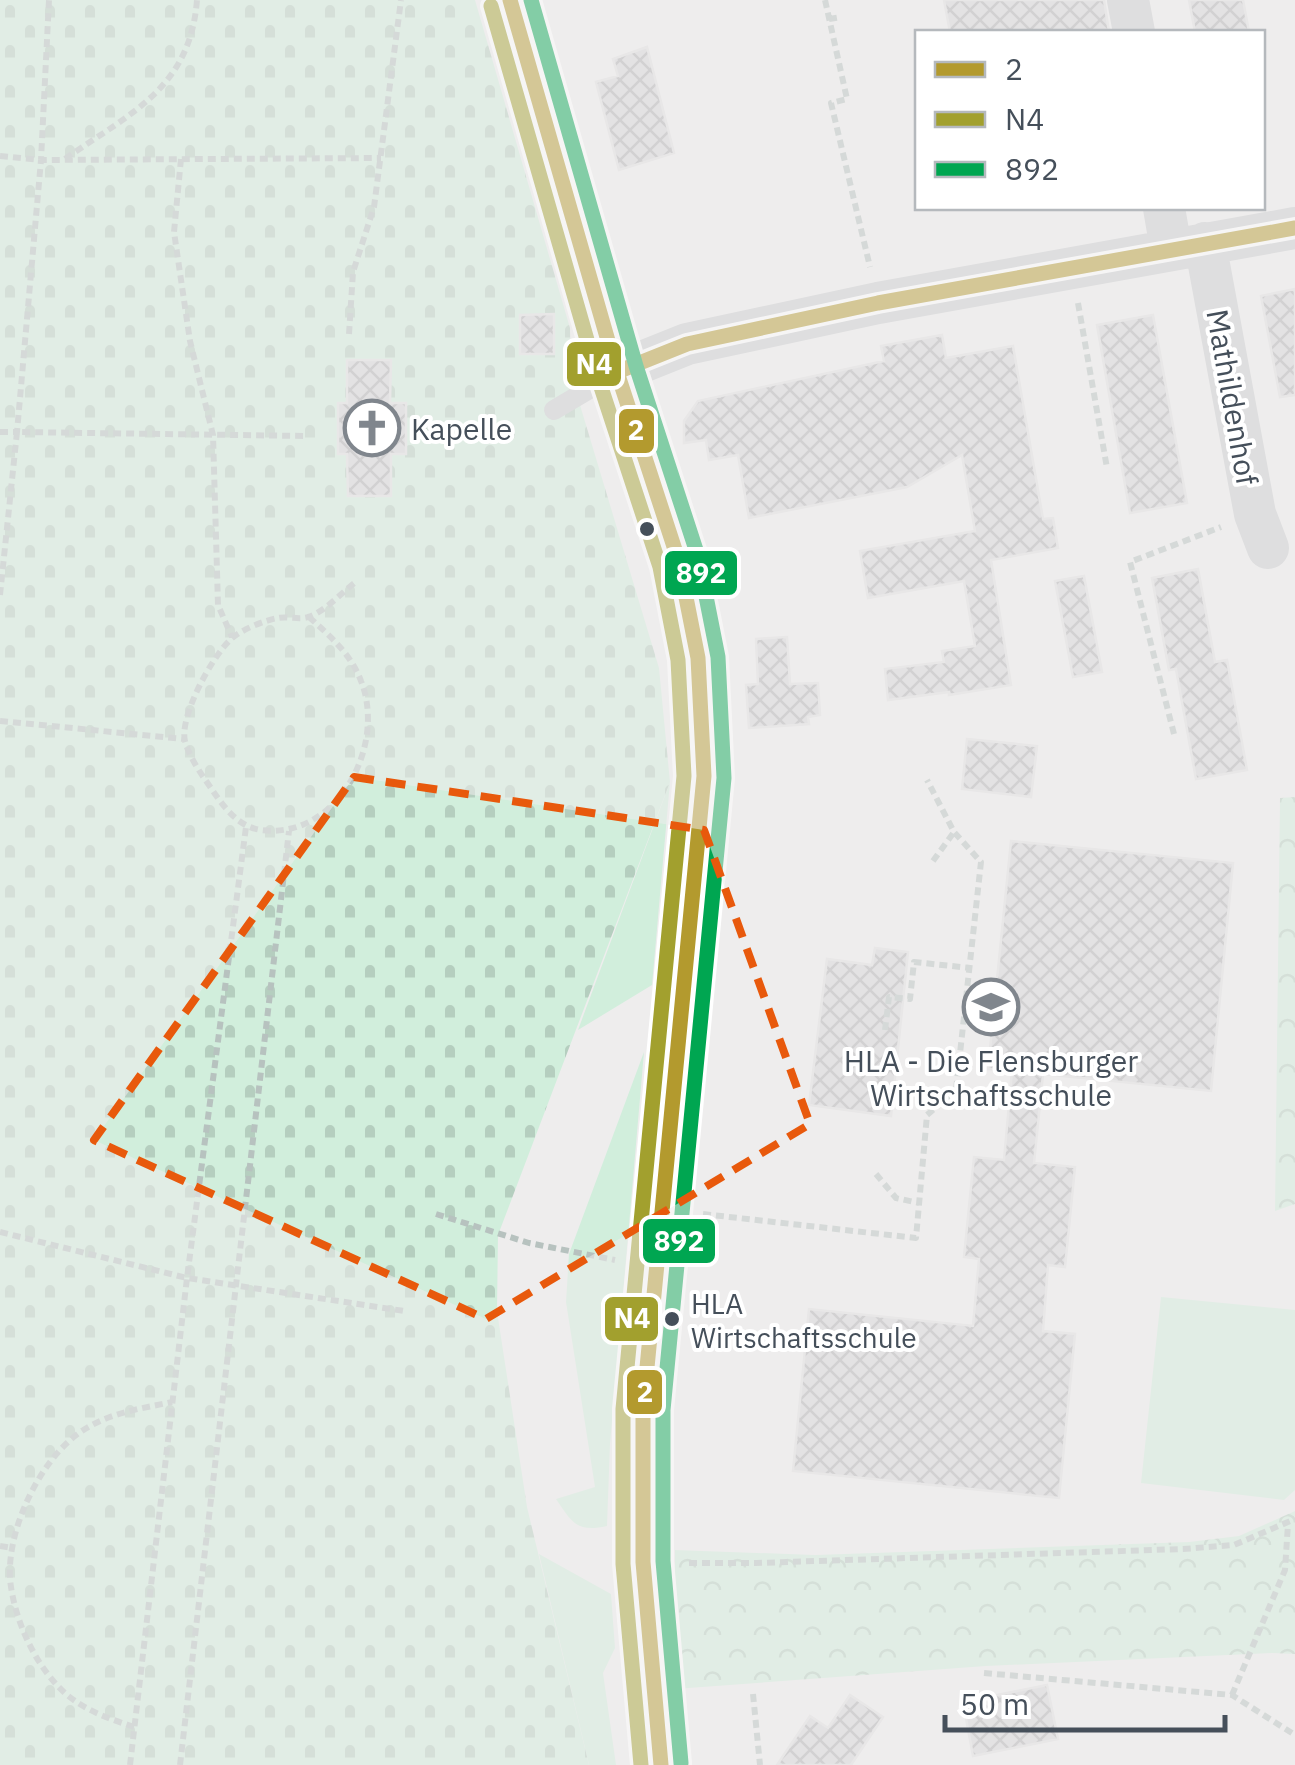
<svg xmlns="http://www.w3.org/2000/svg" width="1295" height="1765" viewBox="0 0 1295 1765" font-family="'IBM Plex Sans',sans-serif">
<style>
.grass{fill:#d1eedc}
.forest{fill:url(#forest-crowns)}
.cemetery{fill:url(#cemetery-stones)}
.building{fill:url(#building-cross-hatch);stroke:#dfdfe0;stroke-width:2.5}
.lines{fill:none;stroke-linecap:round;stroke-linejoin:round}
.path{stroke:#b7c2bf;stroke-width:6;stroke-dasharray:8 5;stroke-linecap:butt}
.lane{stroke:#c9ccce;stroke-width:20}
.street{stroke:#c9ccce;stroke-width:42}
.secondary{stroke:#caced0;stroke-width:55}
.bus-1-casing{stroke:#fff;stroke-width:22}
.bus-2-casing{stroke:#fff;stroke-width:22}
.bus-3-casing{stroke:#fff;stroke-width:22}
.bus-1{stroke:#b39a2e;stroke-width:15}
.bus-2{stroke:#a2a02e;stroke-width:15}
.bus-3{stroke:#00a651;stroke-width:15}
.marked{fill:none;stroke:#e8590c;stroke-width:8;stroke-dasharray:20 12;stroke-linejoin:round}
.bus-dot{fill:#454f5a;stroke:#fff;stroke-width:4}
.labels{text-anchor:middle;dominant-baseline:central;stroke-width:8;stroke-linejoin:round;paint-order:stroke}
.bus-label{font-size:28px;fill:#454f5a;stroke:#fff;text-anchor:start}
.street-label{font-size:30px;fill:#454f5a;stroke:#fff}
.poi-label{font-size:30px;fill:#454f5a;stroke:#fff;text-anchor:start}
.line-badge{stroke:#fff;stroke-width:4}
.badge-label{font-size:28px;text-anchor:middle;font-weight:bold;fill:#fff}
</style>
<defs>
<pattern id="forest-crowns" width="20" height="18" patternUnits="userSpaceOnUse" patternTransform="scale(2.5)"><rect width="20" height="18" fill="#d1eedc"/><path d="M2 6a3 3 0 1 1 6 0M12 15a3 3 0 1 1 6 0" fill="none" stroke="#b5cebf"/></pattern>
<pattern id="cemetery-stones" width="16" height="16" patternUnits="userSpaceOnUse" patternTransform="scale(2.5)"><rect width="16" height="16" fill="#d1eedc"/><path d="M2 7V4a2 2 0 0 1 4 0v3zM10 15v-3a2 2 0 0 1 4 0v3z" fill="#b5cebf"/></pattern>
<pattern id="building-cross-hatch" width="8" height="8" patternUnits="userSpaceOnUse" patternTransform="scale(2.5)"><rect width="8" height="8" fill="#d5d5d7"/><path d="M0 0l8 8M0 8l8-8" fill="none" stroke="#afafb1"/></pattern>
</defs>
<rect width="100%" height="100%" fill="#eeeded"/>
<path class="grass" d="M670,782L652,985L578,1030Z
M644,1052L610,1444L607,1526C576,1533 572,1522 556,1499L595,1487L566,1302L569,1254Z
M1161,1297L1295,1310V1490L1284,1500L1141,1483Z
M539,1554L611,1594L615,1648L603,1673L616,1765H589Z"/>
<path class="forest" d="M1295,797V1204L1275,1211L1280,798Z
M1295,1511V1654L1272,1653L986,1666L675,1689V1550L815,1555L1189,1542L1239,1536Z"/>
<path class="cemetery" d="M0,0H475L570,328L571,375L659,668L670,782L498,1235L497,1311L527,1507L589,1765H0Z"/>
<path class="building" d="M944,0H1104L1109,32H950Z
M1189,0H1243L1249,32H1195Z
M647,47L674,153L619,170L596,82L618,76L613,59Z
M1295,289V395L1280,397L1261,296Z
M554,314V354H520V315Z
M1153,315L1187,503L1130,513L1097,325Z
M942,335L946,358L1013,346L1043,519L1053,518L1058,548L991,560L1011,685L949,695V692L888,700L885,669L944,662L942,651L975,646L964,581L868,598L860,551L975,531L962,455L907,487L749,518L738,455L709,460L706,440L684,443V421L698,401L884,361L881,346Z
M347,360H391L390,403H406V454H391V496H348L347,454H338V403H347Z
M1198,569L1215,662L1227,660L1247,770L1196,779L1176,669L1169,670L1152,578Z
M1084,576L1102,672L1073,677L1055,581Z
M787,637L790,684L818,683L820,715L808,717L809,724L749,728L746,685L758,684L756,639Z
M967,739L1037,746L1031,797L962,789Z
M1011,841L1233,863L1211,1091L1043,1074L1034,1163L1075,1167L1065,1267L1048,1265L1043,1331L1075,1334L1059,1498L793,1471L809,1309L973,1326L979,1259L964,1257L974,1157L1004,1160L1012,1071L988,1069Z
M875,948L908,952L891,1116L809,1105L827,959L872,965Z
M1047,1685L1058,1739L973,1756L963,1702Z
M850,1695L883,1717L851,1765H777L810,1716L828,1728Z"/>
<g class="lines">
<path class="path" d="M825,0L847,99L831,103L870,267
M829,19L841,17
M0,156L41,160L381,158
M65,159C130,113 190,89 197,0
M181,159L174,232L190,341L213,435L218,605L232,637
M1078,303L1107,468
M349,334L353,272L374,207L401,0
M0,432H17L41,160L49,0
M0,595L17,432L307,436
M309,617C330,636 351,654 361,681C387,746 337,840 261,830C240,827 227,811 215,794C205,779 190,760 185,741C179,717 212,657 230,640C240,630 265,620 278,618C287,616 299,620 308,617C325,612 343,591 357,581
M0,721L184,739
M1174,734L1130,562L1221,527
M933,861L954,832
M885,1030L889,997L910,999L914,962L970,968
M876,1174L896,1198L919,1203
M436,1214L529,1243L615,1260
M703,1214L916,1238L927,1115L956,1090L981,862L954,832L927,780
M0,1232L187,1278L404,1311
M0,1546L12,1548
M689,1563H756L1183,1549L1234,1545L1295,1519
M984,1673L1232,1695L1295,1735
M753,1694L760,1765
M1232,1695L1285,1570L1288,1524
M134,1727C110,1719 86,1711 66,1694C37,1668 17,1626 11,1587C3,1537 38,1462 79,1433C107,1413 139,1409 172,1402
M130,1765L187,1278L246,827
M180,1765L289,831"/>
<path class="lane" d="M554,410L613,375"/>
<path class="street" d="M1128,0L1134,32
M1164,208L1171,249
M1205,243L1255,514L1268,548
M617,372L687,344L878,303L1295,228"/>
<path class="secondary" d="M510,0L617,372L679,562L698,658L704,776L643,1409V1562L661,1765"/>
<g class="bus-1-casing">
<path id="bus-1" d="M510,0L617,372L679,562L698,658L704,776L643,1409V1562L661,1765
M617,372L687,344L878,303L1295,228"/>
</g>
<g class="bus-2-casing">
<path id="bus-2" d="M491,6L598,378L660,567L678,660L684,776L623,1409V1564L641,1765"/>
</g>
<g class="bus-3-casing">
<path id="bus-3" d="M531,0L636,366L698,556L718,657L724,778L663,1410V1561L681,1763"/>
</g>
<use href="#bus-1" class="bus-1"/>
<use href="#bus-2" class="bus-2"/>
<use href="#bus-3" class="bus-3"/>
</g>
<path d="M0 0H1295V1765H0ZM354,777L704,830L810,1124L486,1319L94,1140Z" fill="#eeeded" fill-opacity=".55" fill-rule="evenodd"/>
<path class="marked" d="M354,777L704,830L810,1124L486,1319L94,1140Z"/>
<defs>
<g id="church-ring" transform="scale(2.875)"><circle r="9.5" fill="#fff" stroke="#80868d" stroke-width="1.5"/><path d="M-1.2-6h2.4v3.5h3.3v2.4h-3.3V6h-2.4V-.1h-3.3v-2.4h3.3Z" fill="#80868d"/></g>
<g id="school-ring" transform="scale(2.875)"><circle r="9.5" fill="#fff" stroke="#80868d" stroke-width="1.5"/><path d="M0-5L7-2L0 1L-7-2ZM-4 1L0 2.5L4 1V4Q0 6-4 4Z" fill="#80868d"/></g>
</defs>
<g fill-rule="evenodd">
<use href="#church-ring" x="372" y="428"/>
<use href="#school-ring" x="991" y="1007"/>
</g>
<g class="bus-dot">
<circle cx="647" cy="529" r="9"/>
<circle cx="672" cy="1319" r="9"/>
</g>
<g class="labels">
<g class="bus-label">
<text x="691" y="1303">HLA<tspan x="691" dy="34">Wirtschaftsschule</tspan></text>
</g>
<g class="street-label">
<text transform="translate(1233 397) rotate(80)">Mathildenhof</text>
</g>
<g class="poi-label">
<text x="411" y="428">Kapelle</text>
<text x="991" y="1060" text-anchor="middle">HLA - Die Flensburger<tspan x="991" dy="34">Wirtschaftsschule</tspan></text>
</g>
</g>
<g class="line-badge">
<rect x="565" y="340" width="58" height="48" rx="10" fill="#a2a02e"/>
<rect x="617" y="407" width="39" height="48" rx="10" fill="#b39a2e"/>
<rect x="663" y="549" width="76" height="48" rx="10" fill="#00a651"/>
<rect x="641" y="1217" width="76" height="48" rx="10" fill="#00a651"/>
<rect x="603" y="1295" width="57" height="48" rx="10" fill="#a2a02e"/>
<rect x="625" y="1368" width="39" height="48" rx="10" fill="#b39a2e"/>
</g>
<g class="badge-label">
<text x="594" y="374">N4</text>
<text x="636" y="440">2</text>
<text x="701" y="583">892</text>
<text x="679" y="1251">892</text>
<text x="632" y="1328">N4</text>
<text x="645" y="1402">2</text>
</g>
<rect x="915" y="30" width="350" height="180" fill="#ffffff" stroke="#b5b9bd" stroke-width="2.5"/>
<rect x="935" y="62" width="50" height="15" fill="#b39a2e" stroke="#b5b9bd" stroke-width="2.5"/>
<text x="1005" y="80" font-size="30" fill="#454f5a">2</text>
<rect x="935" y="112" width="50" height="15" fill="#a2a02e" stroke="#b5b9bd" stroke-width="2.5"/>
<text x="1005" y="130" font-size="30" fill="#454f5a">N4</text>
<rect x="935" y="162" width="50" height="15" fill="#00a651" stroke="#b5b9bd" stroke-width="2.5"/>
<text x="1005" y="180" font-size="30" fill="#454f5a">892</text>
<path d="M945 1715v15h280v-15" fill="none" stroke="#454f5a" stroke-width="5"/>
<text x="960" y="1715" font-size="30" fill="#454f5a" stroke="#ffffff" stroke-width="8" paint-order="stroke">50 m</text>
</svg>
